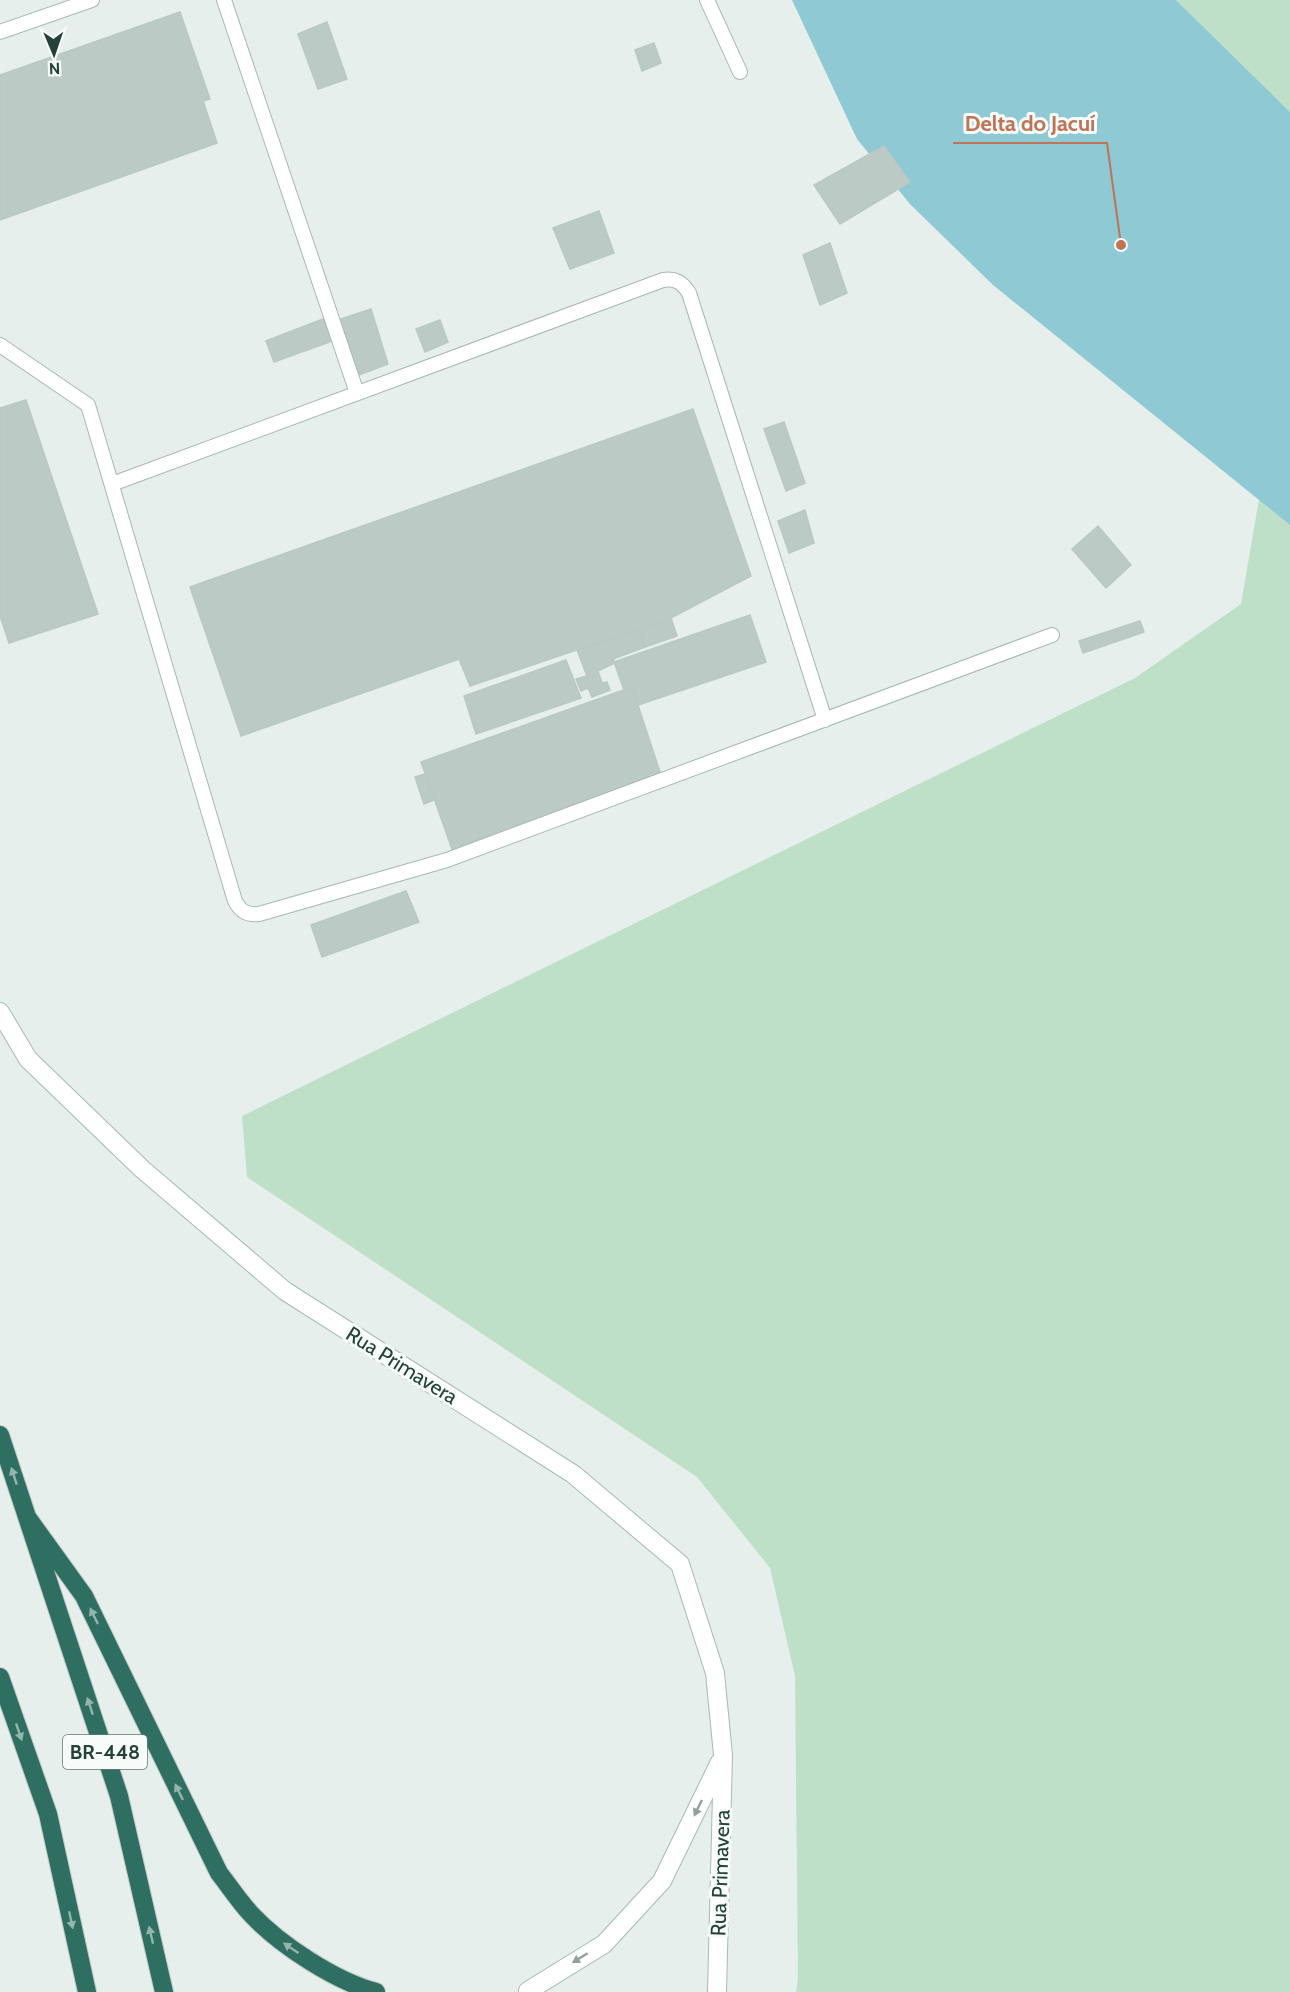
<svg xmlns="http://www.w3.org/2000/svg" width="1290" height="1992" viewBox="0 0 1290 1992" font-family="Cabin,sans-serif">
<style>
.green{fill:#bfe0c8}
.water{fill:#8ec9d4}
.building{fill:#bbcac4;stroke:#b8c9c2;stroke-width:1.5}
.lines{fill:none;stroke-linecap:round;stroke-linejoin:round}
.lane-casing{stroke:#a8b8b2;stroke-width:16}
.secondary-casing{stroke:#a4bbb3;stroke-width:20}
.highway-casing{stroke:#c2cac8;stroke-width:20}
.lane{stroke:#fff;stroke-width:14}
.secondary{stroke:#fff;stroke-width:18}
.highway{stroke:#2f6f62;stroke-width:18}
.oneway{fill:#93b5ae}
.oneway2{fill:#92a09c}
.labels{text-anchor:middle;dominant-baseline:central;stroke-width:6;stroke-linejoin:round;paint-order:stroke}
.shield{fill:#f7fbf9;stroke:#637a73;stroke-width:1.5}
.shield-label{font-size:20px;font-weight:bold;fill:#24423a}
.street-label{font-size:21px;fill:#24423a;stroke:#f7fbf9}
.leader{fill:none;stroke:#c07456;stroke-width:2}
.callout-dot{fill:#c07456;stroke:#f7fbf9;stroke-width:2}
.callout-label{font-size:22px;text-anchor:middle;font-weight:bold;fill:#c07456;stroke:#f7fbf9;stroke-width:6;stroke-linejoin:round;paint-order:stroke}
</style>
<rect width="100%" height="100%" fill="#e6efeb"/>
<path class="green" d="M1176,0H1290V112Z
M1259,499L1290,525V1992H796L798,1979L795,1676L770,1568L697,1477L247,1177L242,1116L1135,678L1241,604Z"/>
<path class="water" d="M792,0H1176L1290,112V525L993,285L910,204L857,139Z"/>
<path class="building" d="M180,12L210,99L203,101L217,143L0,220V75Z
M327,22L347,79L318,89L298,34Z
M654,43L661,63L642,71L635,50Z
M884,146L910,182L840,224L814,185Z
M599,211L614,253L570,269L553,228Z
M830,243L847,293L820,305L803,255Z
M371,309L388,364L356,376L338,320Z
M323,319L332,341L274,362L266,341Z
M440,320L448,342L425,352L416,329Z
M26,400L98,614L9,643L0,616V408Z
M693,409L751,576L671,618L470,686L459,659L241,736L190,587Z
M784,422L805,483L786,491L764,429Z
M805,510L814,543L789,553L778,521Z
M1098,526L1131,565L1106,588L1072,549Z
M750,615L766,662L638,705L632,687L624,690L614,662Z
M671,618L677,636L645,647L639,629Z
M1140,621L1144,632L1083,653L1079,641Z
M639,629L645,647L613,659L615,663L598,671L602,683L607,682L610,690L592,697L588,688L581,691L576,679L587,676L577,650Z
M566,660L581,698L476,734L464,696Z
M632,687L661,775L452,849L421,762Z
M425,774L434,800L424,804L415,777Z
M406,891L419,922L322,957L311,925Z"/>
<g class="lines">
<g class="lane-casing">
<path id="lane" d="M224,0L357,393
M707,0L740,72
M0,32L92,0
M0,345L88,405L235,901C241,912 247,915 259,914L447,860L1052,635
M112,484L663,280C675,278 682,282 689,293L825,720"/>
</g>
<g class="secondary-casing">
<path id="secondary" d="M0,1012L28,1059L142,1169L285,1291L573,1474L680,1564L715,1673L723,1755L717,1992
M528,1991L604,1944L662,1881L720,1762"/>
</g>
<g class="highway-casing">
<path id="highway" d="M0,1435L119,1796L164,1992
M27,1517L84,1596L219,1873C230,1887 239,1901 251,1914C280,1945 335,1981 376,1992
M0,1677L48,1814L87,1992"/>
</g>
<use href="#lane" class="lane"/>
<use href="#secondary" class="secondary"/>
<use href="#highway" class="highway"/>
</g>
<defs><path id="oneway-solid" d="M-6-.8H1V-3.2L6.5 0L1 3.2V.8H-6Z" transform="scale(1.5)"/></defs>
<g class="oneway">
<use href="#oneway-solid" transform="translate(14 1476) rotate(-108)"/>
<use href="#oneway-solid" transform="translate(94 1616) rotate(-116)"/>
<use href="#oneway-solid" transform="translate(90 1706) rotate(-108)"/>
<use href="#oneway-solid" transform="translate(19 1732) rotate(71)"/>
<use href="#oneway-solid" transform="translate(179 1792) rotate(-116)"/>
<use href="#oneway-solid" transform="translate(71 1920) rotate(78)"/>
<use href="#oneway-solid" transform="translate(151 1935) rotate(-103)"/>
<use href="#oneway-solid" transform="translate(291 1948) rotate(-146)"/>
</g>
<g class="oneway2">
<use href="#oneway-solid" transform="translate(698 1808) rotate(116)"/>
<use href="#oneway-solid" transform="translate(580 1958) rotate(148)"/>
</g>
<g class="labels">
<rect class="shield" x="63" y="1735" width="84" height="34" rx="4.5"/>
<g class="shield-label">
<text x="105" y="1752">BR-448</text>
</g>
<g class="street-label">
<text transform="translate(402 1365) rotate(32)">Rua Primavera</text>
<text transform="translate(720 1873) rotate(-88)">Rua Primavera</text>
</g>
</g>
<path class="leader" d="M1121 245L1107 143H953"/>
<circle class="callout-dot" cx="1121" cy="245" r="6"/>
<g class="callout-label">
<text x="1030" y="131">Delta do Jacuí</text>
</g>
<g transform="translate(54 54) rotate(178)" stroke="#f7fbf9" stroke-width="4.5" paint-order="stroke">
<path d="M0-4.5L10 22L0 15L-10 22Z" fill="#24423a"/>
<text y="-9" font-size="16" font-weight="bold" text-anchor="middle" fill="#24423a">N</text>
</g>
</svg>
